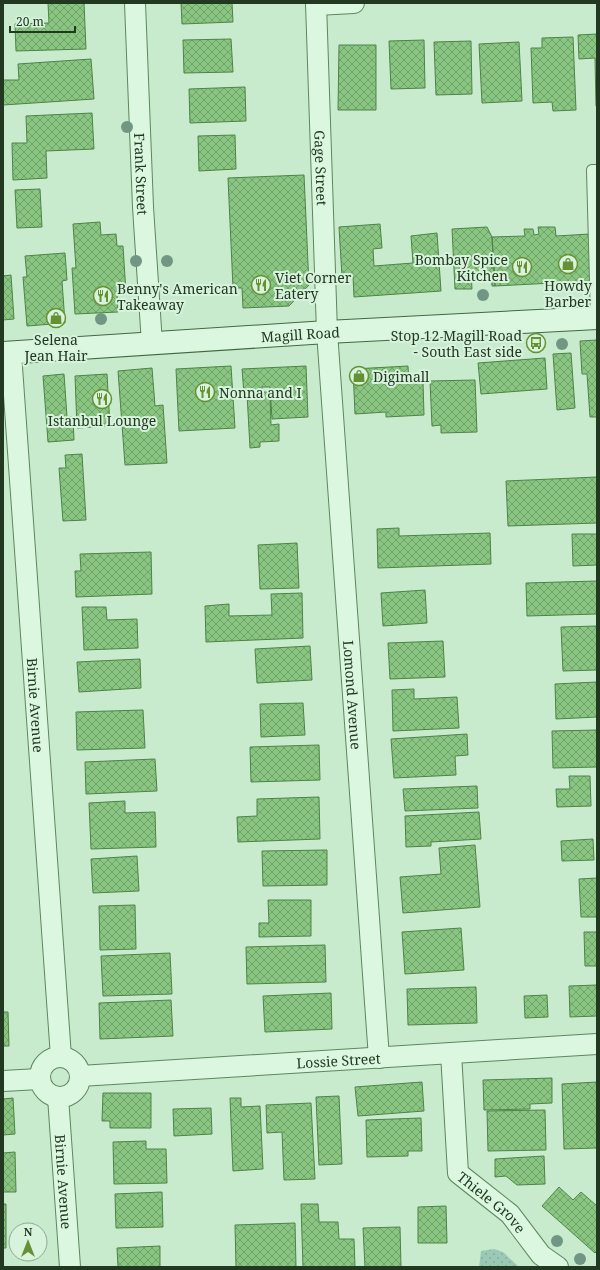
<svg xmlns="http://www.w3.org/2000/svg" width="600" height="1270" viewBox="0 0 600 1270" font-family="'Noto Serif',serif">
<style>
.park{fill:url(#park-dots)}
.building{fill:url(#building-cross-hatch);stroke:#4e8346}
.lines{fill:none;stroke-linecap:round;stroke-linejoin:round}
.service-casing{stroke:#5e865e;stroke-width:12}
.minor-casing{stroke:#5e865e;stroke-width:22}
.secondary-casing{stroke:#436841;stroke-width:24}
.service{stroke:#dbf7df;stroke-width:10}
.minor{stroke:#dbf7df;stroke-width:20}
.secondary{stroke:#dbf7df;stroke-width:22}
.tree{fill:#719784}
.labels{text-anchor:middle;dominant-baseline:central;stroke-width:4;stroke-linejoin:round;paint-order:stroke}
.street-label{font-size:14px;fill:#223821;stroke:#d7f3dc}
.poi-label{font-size:14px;fill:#223821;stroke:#d7f3dc;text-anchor:start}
</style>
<defs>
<pattern id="park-dots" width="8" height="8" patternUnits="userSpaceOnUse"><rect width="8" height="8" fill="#9cc9b6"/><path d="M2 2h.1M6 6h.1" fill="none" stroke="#86ad9c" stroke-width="1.8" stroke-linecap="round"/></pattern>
<pattern id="building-cross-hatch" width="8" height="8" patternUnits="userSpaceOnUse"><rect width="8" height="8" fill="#89c681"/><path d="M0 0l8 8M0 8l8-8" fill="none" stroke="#70a269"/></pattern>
</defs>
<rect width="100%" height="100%" fill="#c8ebce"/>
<path class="park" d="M494,1249L503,1252L519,1267H479L481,1251Z"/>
<path class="building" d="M48,3H84L86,49L16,51L15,24L49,23Z
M181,3H232L233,22L182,24Z
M597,34V106H596L595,58L579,59L578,35Z
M573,37L576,110L553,111L552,102L533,103L531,48H542V38Z
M231,39L233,72L184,73L183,40Z
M424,40L425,88L391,89L389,41Z
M471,41L472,94L436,95L434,42Z
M519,42L522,101L482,103L479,44Z
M339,45H376V110H338Z
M91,59L94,99L3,105V80H19L18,64Z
M245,87L246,121L190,123L189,89Z
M92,113L94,149L46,151L47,178L13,180L12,143H27L26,116Z
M235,135L236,169L199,171L198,136Z
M304,175L309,285L289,306L243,308L242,288H233L228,178Z
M40,189L42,227L17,228L15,190Z
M100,222L101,235L116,234L117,246H123L126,293L117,294L118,312L75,314L72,268H76L73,224Z
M380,224L382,248L373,249L374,266L413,263L411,236L437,233L441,291L354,297L353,276L342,277L339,227Z
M487,227L492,237L495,286H492L491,272L471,273L472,289H455L452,229Z
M538,227H555L556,236L590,234L593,281L495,286L492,237L525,236L524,229H533L534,235L539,234Z
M65,253L67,280L62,281L65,323L27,326L23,277H27L25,256Z
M11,275L14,319L3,320V276Z
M597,340V417H590L587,374H582L580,341Z
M571,353L575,408L557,410L553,354Z
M545,358L547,389L481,394L478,363Z
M231,366L235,428L179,431L176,369Z
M306,366L308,417L272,419L270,387H262V392H270L271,425L279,424V441L260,442V447L250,448L247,394H244L242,369Z
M408,366L409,383L423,382L424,415L386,417V412L355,414L353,369Z
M152,368L155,406L163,405L167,463L125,465L118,371Z
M64,374L67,417H73L74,440L48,442L43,376Z
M107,374L110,426L77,428L75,376Z
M475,380L477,432L441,433V425L432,426L430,381Z
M82,454L86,520L63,521L59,468H66L65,455Z
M597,477V523L508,526L506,481Z
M399,528V536L490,533L491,564L378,568L377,529Z
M572,534H597V565L573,566Z
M297,543L299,588L260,589L258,545Z
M151,552L152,594L76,597L75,571H81L80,554Z
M597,581V614L527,616L526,583Z
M425,590L427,623L383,626L381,593Z
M302,593L303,638L206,642L205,606L229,604V616L272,615L271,594Z
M82,607H106L107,620L137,619L138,648L84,650Z
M597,626V670L563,671L561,627Z
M443,641L445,677L390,679L388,643Z
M310,646L312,680L257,683L255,649Z
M140,659L141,688L79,692L77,662Z
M597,682V717L556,719L555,684Z
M414,689V699L457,697L459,728L393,731L392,690Z
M303,703L305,735L261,737L260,704Z
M143,710L145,748L77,750L76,712Z
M597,730V767L553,768L552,731Z
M467,734L468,755L455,756L456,775L394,778L391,739Z
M319,745L320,780L251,782L250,747Z
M155,759L157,791L86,794L85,762Z
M569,776H590L591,806L557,807L556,789H570Z
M477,786L478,808L405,811L403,789Z
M319,797L320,839L238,842L237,817L257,816V799Z
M125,801V813L155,812L156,847L91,849L89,803Z
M479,812L481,839L431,842V846L406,847L405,816Z
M593,839L594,860L562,861L561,841Z
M475,845L480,907L403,913L400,877L441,874L439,848Z
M327,850V885L263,886L262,851Z
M137,856L139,891L93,893L91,859Z
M597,878V917H581L579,879Z
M268,900H311V936L259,937V923H269Z
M135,905L136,949L100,950L99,906Z
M461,928L464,970L405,974L402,932Z
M584,932H597V966H585Z
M325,945L326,982L247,984L246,947Z
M170,953L172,994L103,996L101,956Z
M597,985V1016L570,1017L569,986Z
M476,987L477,1023L408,1025L407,989Z
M331,993L332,1029L265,1032L263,996Z
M547,995L548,1017L525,1018L524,996Z
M171,1000L173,1036L100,1039L99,1003Z
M3,1012H8L9,1046H3Z
M552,1078V1103L530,1104V1109L484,1110L483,1080Z
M422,1082L424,1111L358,1116L355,1087Z
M597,1082V1148L564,1149L562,1084Z
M103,1093H151V1128H110V1121H102Z
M339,1096L342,1164L319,1165L316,1097Z
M13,1098L15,1134L3,1135V1099Z
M230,1098H241V1107L260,1106L263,1169L233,1171Z
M311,1103L315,1179L284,1180L282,1132L267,1133L266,1105Z
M211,1108L212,1134L174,1136L173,1109Z
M545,1110L546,1150L488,1151L487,1111Z
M421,1118L422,1151H408V1156L367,1157L366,1120Z
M146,1141V1149H166L167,1183L114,1184L113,1142Z
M15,1152L16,1192H3V1153Z
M544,1156L545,1184L517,1185L506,1176L495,1177V1159Z
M559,1187L573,1200L581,1192L597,1206V1251L595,1253L542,1206Z
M162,1192L163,1227L116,1228L115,1194Z
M3,1204H6V1248H3Z
M301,1204H318L319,1222H338L339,1239H354L355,1267H303Z
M446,1206L447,1243H418V1207Z
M295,1223L296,1267H236L235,1225Z
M400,1227L401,1267H365L363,1228Z
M160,1246V1267H118L117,1248Z"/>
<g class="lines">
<g class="service-casing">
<path id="service" d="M596,318L592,170H597"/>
</g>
<g class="minor-casing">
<g id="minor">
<path id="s1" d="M135,3L143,207L152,344"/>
<path id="s2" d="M316,3L327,332L379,1058"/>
<path d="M316,5L354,3"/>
<path id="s3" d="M11,353L61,1057"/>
<path id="s4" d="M451,1053L458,1173L510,1214L541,1255L558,1267"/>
<circle cx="60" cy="1077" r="20"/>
<path id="s5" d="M80,1076L597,1044"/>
<path d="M3,1081L39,1079"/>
<path id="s6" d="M58,1097L70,1267"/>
</g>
</g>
<g class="secondary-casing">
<g id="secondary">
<path id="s7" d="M3,353L327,332L597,318"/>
</g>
</g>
<use href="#service" class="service"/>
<use href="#minor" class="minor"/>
<use href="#secondary" class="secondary"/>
</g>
<g class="tree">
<circle cx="127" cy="127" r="6"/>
<circle cx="136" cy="261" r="6"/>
<circle cx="167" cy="261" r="6"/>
<circle cx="483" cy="295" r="6"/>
<circle cx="101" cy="319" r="6"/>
<circle cx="562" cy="344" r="6"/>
<circle cx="557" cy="1241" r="6"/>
<circle cx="580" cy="1259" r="6"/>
</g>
<defs>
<g id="shop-ring" transform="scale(1)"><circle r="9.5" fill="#d7f3dc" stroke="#669133" stroke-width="1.5"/><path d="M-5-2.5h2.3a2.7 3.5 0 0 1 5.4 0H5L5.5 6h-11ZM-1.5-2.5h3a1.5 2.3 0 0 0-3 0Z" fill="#669133"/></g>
<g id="restaurant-ring" transform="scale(1)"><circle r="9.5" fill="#d7f3dc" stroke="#669133" stroke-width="1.5"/><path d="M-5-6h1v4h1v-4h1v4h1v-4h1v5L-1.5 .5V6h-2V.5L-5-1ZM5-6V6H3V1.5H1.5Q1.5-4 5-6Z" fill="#669133"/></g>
<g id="bus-ring" transform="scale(1)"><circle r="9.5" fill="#d7f3dc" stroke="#669133" stroke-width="1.5"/><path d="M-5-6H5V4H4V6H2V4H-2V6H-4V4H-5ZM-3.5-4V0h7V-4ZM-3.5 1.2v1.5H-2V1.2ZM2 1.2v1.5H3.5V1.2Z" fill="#669133"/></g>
</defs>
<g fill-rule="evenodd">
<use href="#shop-ring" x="568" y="264"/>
<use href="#restaurant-ring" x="522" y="267"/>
<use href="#restaurant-ring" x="261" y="285"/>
<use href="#restaurant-ring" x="103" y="296"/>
<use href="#shop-ring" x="56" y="318"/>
<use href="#bus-ring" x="536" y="343"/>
<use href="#shop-ring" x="359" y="376"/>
<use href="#restaurant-ring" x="205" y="392"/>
<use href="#restaurant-ring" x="102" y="399"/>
</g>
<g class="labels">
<g class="street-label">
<text stroke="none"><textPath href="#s2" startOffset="165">Gage Street</textPath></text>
<text stroke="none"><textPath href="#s1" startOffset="171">Frank Street</textPath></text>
<text stroke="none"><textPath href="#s7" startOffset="298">Magill Road</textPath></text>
<text stroke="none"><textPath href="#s2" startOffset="693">Lomond Avenue</textPath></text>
<text stroke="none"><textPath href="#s3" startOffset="353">Birnie Avenue</textPath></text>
<text stroke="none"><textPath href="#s5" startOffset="259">Lossie Street</textPath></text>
<text stroke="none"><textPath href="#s6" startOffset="85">Birnie Avenue</textPath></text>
<text stroke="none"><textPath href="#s4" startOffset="165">Thiele Grove</textPath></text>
</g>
<g class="poi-label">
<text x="508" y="259" text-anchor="end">Bombay Spice<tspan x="508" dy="16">Kitchen</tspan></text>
<text x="275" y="277">Viet Corner<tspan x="275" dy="16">Eatery</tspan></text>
<text x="568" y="285" text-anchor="middle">Howdy<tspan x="568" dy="16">Barber</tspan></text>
<text x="117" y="288">Benny's American<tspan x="117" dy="16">Takeaway</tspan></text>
<text x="522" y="335" text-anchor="end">Stop 12 Magill Road<tspan x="522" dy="16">- South East side</tspan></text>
<text x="56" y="339" text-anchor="middle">Selena<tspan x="56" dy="16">Jean Hair</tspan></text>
<text x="373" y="376">Digimall</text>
<text x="219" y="392">Nonna and I</text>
<text x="102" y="420" text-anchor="middle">Istanbul Lounge</text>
</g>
</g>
<rect width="600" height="1270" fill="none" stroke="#223821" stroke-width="8"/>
<g transform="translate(28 1242)"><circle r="19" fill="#d7f3dc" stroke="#8fa891"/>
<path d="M0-3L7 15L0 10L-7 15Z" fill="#669133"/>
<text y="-6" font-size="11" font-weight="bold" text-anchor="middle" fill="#223821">N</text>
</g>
<path d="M10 26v6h65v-6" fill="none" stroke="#223821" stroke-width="2"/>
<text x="16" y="26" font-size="12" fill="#223821" stroke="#d7f3dc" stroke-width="3" paint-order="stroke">20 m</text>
</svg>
